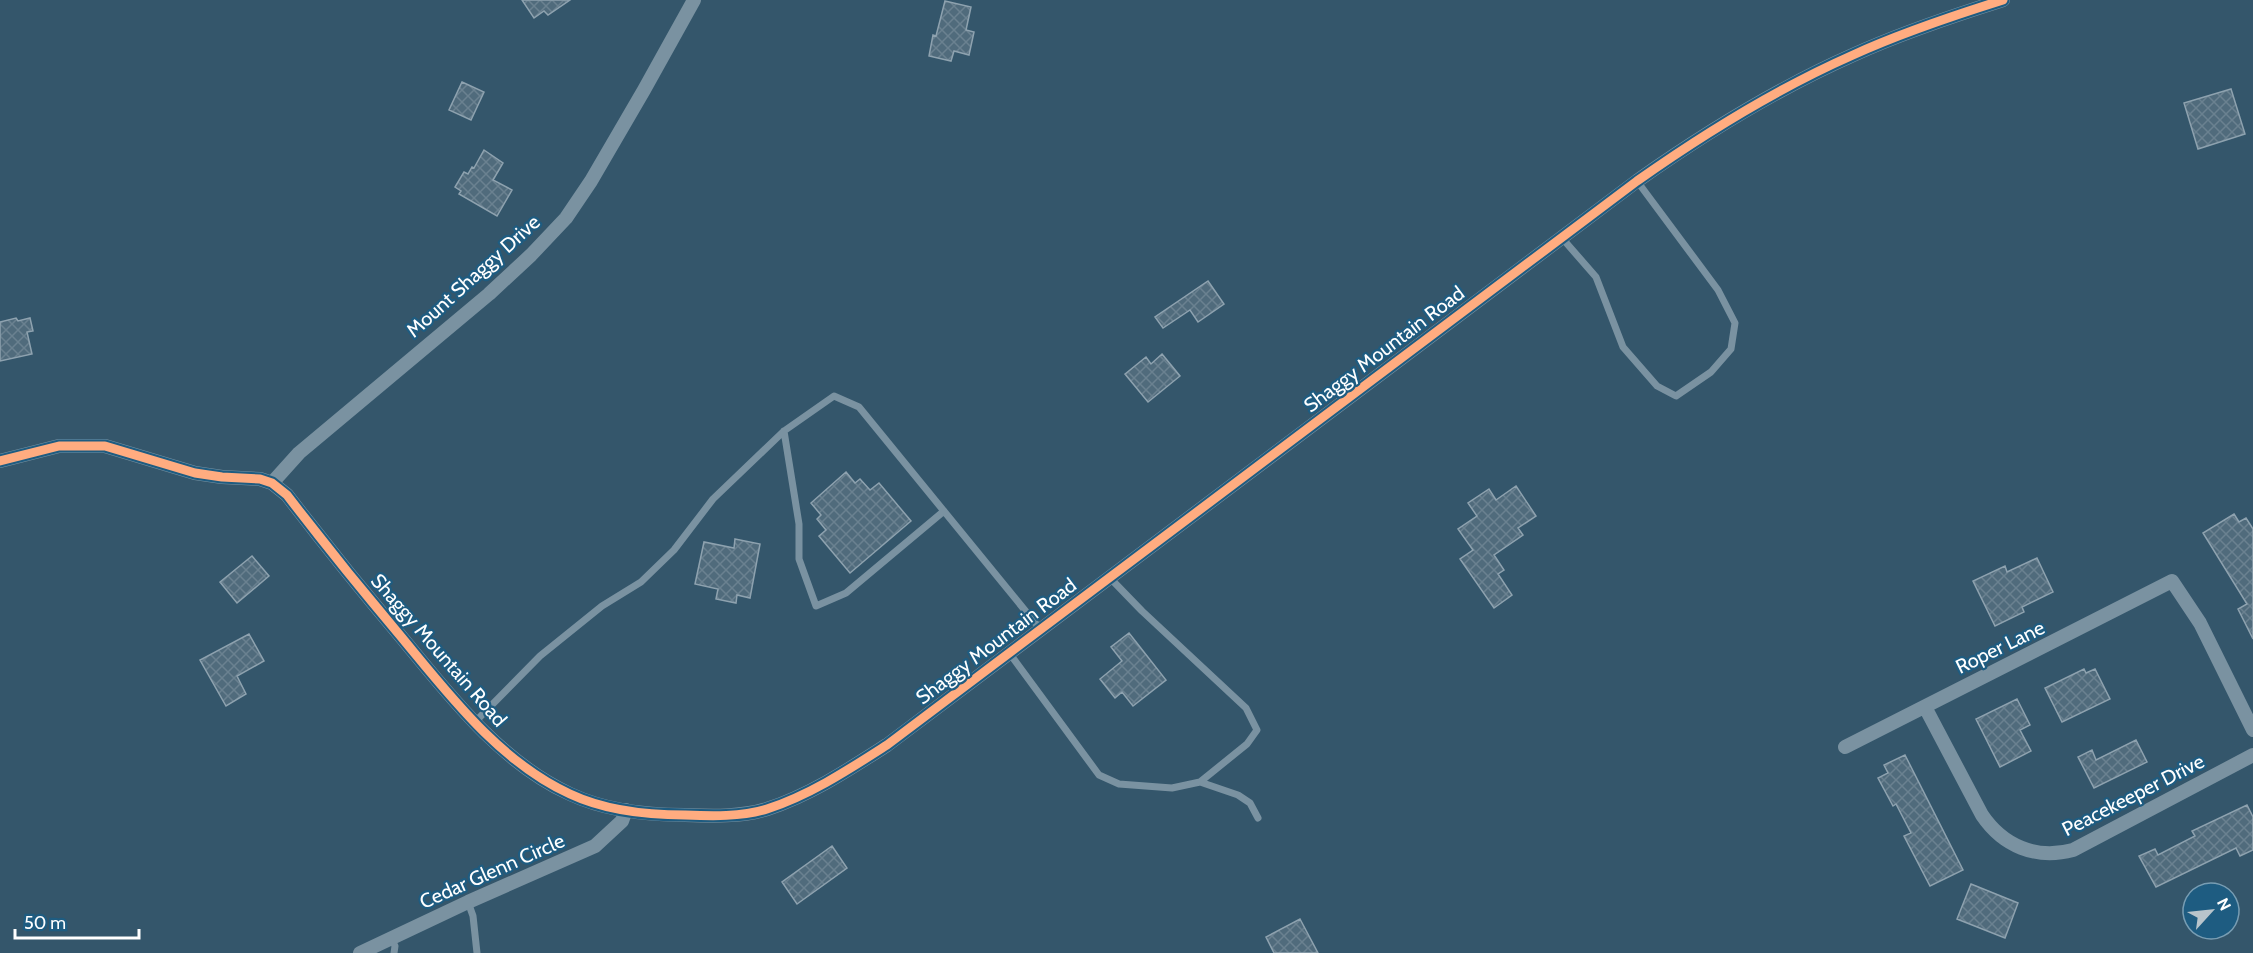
<svg xmlns="http://www.w3.org/2000/svg" width="2253" height="953" viewBox="0 0 2253 953" font-family="Cabin,sans-serif">
<style>
.building{fill:url(#building-cross-hatch);stroke:#8ea2af;stroke-width:1.5}
.lines{fill:none;stroke-linecap:round;stroke-linejoin:round}
.service{stroke:#7a92a1;stroke-width:7}
.minor{stroke:#7a92a1;stroke-width:14}
.cycleway-casing{stroke:#1e5c81;stroke-width:13}
.cycleway{stroke:#ffac80;stroke-width:9}
.labels{text-anchor:middle;dominant-baseline:central;stroke-width:4.5;stroke-linejoin:round;paint-order:stroke}
.street-label{font-size:20px;fill:#fff;stroke:#1e5c81}
</style>
<defs>
<pattern id="building-cross-hatch" width="8" height="8" patternUnits="userSpaceOnUse" patternTransform="scale(1.5)"><rect width="8" height="8" fill="#506b7c"/><path d="M0 0l8 8M0 8l8-8" fill="none" stroke="#6a8190"/></pattern>
</defs>
<rect width="100%" height="100%" fill="#34566b"/>
<path class="building" d="M522,0H570L548,15L544,11L534,18Z
M945,1L971,7L966,30L974,32L969,55L954,51L951,61L929,56L933,35L936,36Z
M462,82L484,92L471,120L449,110Z
M2231,89L2245,134L2198,149L2184,103Z
M484,150L503,163L493,180L512,190L497,216L459,194L461,191L455,187L464,172L468,174L472,167L474,168Z
M1208,281L1224,304L1198,322L1190,310L1163,328L1155,317Z
M16,318L18,321L30,318L33,331L27,332L32,354L0,361V322Z
M1162,354L1180,376L1148,402L1125,374L1146,357L1151,364Z
M846,472L855,483L860,479L870,490L879,483L911,521L850,573L819,536L826,530L817,519L821,515L811,503Z
M1516,486L1536,516L1518,528L1523,535L1494,555L1504,570L1498,574L1512,595L1494,608L1460,559L1473,550L1458,529L1477,516L1468,503L1489,489L1496,500Z
M2234,514L2239,522L2246,518L2253,529V639L2238,609L2247,604L2203,533Z
M735,539L760,544L750,598L737,595L736,603L716,599L718,589L695,584L704,542L734,548Z
M252,556L269,576L237,603L220,582Z
M2037,558L2053,592L2022,607L2024,612L1995,626L1973,581L2005,566L2007,572Z
M1129,633L1166,680L1133,706L1122,692L1115,698L1100,679L1122,661L1111,647Z
M249,634L264,661L237,676L246,694L226,706L200,660Z
M2084,669L2086,673L2095,669L2110,699L2062,722L2045,688Z
M2017,699L2030,725L2020,730L2031,751L2000,767L1976,719Z
M2136,740L2147,762L2094,788L2078,757L2092,750L2096,760Z
M1905,755L1963,870L1930,886L1904,836L1911,833L1896,804L1893,806L1878,778L1888,773L1884,765Z
M2247,805L2253,817V850L2240,856L2236,848L2156,887L2139,856L2155,849L2158,855L2195,836L2192,831Z
M832,846L847,868L797,904L782,882Z
M1971,884L2018,903L2005,938L1957,919Z
M1300,919L1318,953H1274L1266,937Z"/>
<g class="lines">
<path class="service" d="M1562,238L1596,277L1623,347L1657,386L1676,396L1711,372L1731,349L1735,323L1718,290L1637,181
M784,431L799,524V559L816,606L846,593L944,511
M1110,578L1142,611L1246,708L1257,730L1247,744L1200,782
M1010,654L1099,775L1119,784L1172,788L1200,782L1238,795L1250,803L1258,818
M475,722L540,656L602,606L641,582L674,550L713,499L784,431L834,396L859,407L1041,630
M468,902L473,916L477,953
M391,938L395,946L394,953"/>
<path class="minor" d="M0,461L59,446H105L195,473L222,477L260,479L272,483L287,495C323,542 360,588 398,633C447,692 498,761 570,794C604,810 648,815 685,815C711,816 742,817 767,809C810,795 848,770 887,745L1637,181C1705,133 1776,89 1853,55C1901,33 1952,16 2003,0
M272,483L299,453L489,294L531,255L566,218L591,181L644,90L694,0
M1925,707L1982,815C2003,846 2036,860 2073,850L2253,755
M1845,747L2172,581L2200,623L2253,730
M360,953L468,902L595,846L622,821L626,810"/>
<g class="cycleway-casing">
<path id="cycleway" d="M0,461L59,446H105L195,473L222,477L260,479L272,483L287,495C323,542 360,588 398,633C447,692 498,761 570,794C604,810 648,815 685,815C711,816 742,817 767,809C810,795 848,770 887,745L1637,181C1705,133 1776,89 1853,55C1901,33 1952,16 2003,0"/>
</g>
<use href="#cycleway" class="cycleway"/>
</g>
<g class="labels">
<g class="street-label">
<text transform="translate(473 276) rotate(-42)">Mount Shaggy Drive</text>
<text transform="translate(1384 349) rotate(-37)">Shaggy Mountain Road</text>
<text transform="translate(996 641) rotate(-37)">Shaggy Mountain Road</text>
<text transform="translate(2000 647) rotate(-26)">Roper Lane</text>
<text transform="translate(439 650) rotate(49)">Shaggy Mountain Road</text>
<text transform="translate(2133 795) rotate(-27)">Peacekeeper Drive</text>
<text transform="translate(492 871) rotate(-24)">Cedar Glenn Circle</text>
</g>
</g>
<g transform="translate(2211 911) rotate(63)"><circle r="28" fill="#1e5c81" stroke="#789db3" stroke-width="1.5"/>
<path d="M0-4.5L10 22L0 15L-10 22Z" fill="#b8c4cb"/>
<text y="-9" font-size="16" font-weight="bold" text-anchor="middle" fill="#ffffff">N</text>
</g>
<path d="M15 929v9h124v-9" fill="none" stroke="#ffffff" stroke-width="3"/>
<text x="24" y="929" font-size="18" fill="#ffffff" stroke="#1e5c81" stroke-width="4.5" paint-order="stroke">50 m</text>
</svg>
